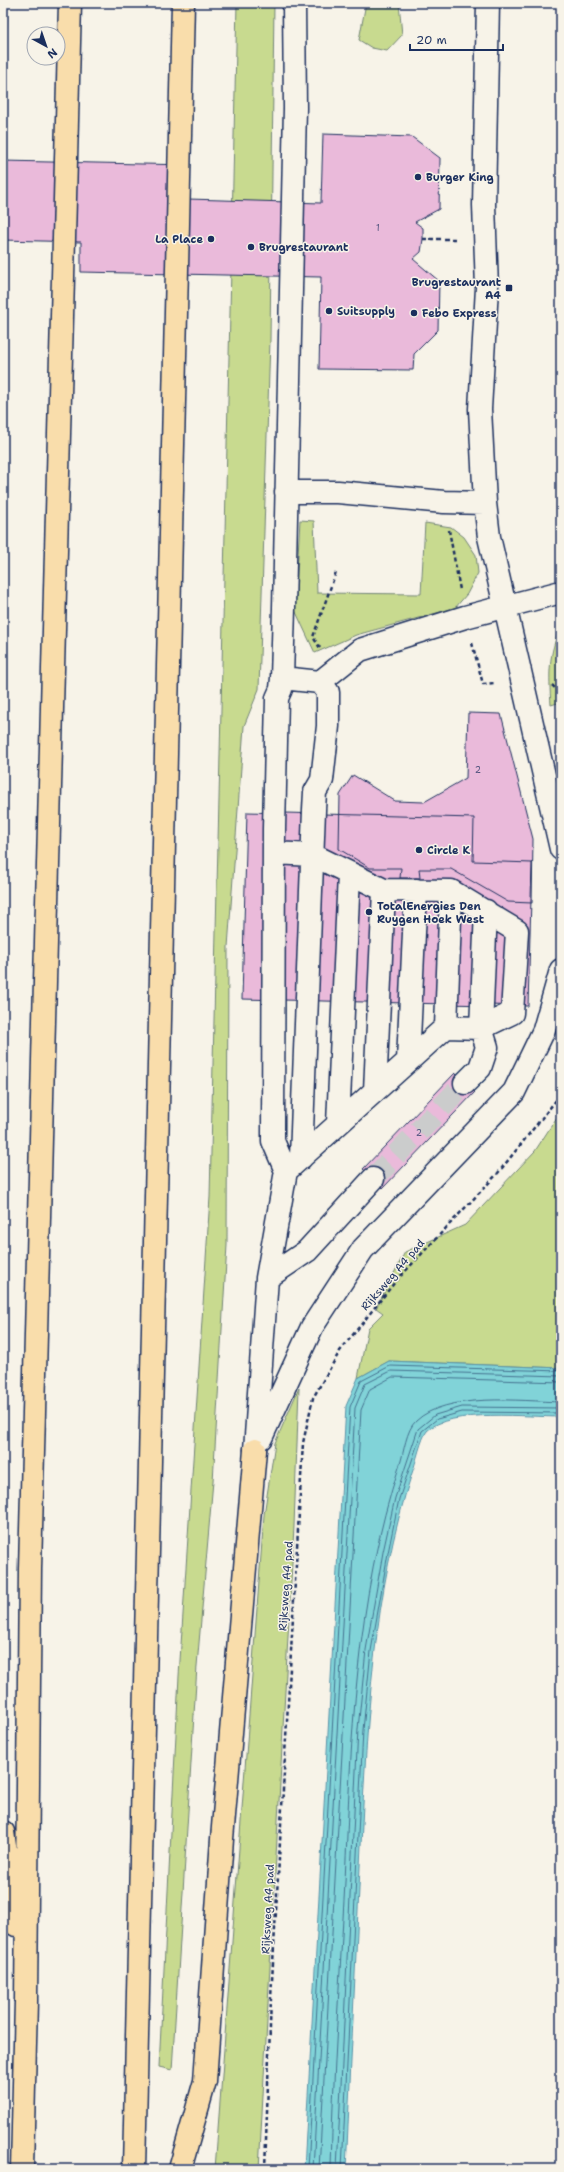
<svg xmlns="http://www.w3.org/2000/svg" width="564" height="2172" viewBox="0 0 564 2172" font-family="'Shantell Sans',sans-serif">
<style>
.green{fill:#c8da8f;stroke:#728476}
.water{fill:#81d3d8;stroke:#5891a7}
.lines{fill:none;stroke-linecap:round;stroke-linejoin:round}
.shore{stroke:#44718f;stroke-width:1}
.building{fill:#eabada;stroke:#1b2f5e}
.minor-tunnel{stroke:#cbcccc;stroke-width:22;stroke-dasharray:22 11;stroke-linecap:butt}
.minor-casing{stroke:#1b2f5e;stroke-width:25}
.highway-casing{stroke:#1b2f5e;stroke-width:25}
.path{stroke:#1b2f5e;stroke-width:2.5;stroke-dasharray:4 3;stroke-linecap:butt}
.minor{stroke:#f7f3e8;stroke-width:22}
.highway{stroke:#f9ddab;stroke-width:22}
.poi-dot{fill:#1b2f5e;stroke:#f7f3e8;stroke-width:1.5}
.labels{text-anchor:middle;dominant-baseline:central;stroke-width:3;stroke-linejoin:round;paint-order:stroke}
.number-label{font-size:9px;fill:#4f527d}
.poi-label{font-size:11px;font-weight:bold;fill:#1b2f5e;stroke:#f7f3e8;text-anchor:start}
.street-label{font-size:11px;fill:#1b2f5e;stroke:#f7f3e8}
</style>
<rect width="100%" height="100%" fill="#f7f3e8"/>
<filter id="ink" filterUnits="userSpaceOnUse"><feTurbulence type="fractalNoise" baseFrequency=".025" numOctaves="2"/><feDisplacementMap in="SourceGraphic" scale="8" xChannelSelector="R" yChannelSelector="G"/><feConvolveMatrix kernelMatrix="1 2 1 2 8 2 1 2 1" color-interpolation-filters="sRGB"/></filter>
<g filter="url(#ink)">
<path class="green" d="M3,3H8L3,89Z
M237,3H274L270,340L259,689L244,726L228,947L227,1245L213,1481L197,1666L172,2070L159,2067L179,1676L210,1197Z
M366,3H399L402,35L387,51L372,48L359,40Z
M300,520L314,521L317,593L421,594L425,523L451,527L464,537L476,555L478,573L467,594L455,608L356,635L315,653L295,610Z
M561,626V702L551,705C549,674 548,655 561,626Z
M561,1111V1368L389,1361L358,1378L368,1328L383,1313L376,1308L405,1252L465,1225L535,1151Z
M299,1388L294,1526L259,2169H215L264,1515L275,1443Z"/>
<path class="water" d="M389,1361L561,1368V1417C529,1417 449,1408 427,1431C421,1438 416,1463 412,1473C373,1592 367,1721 361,1845C356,1953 351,2061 346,2169H304L346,1406L358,1378Z"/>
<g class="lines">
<path class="shore" d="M308,2169L350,1407L361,1381L390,1366L561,1371
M313,2169L355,1408L365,1384L391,1371L561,1376
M319,2169L361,1410L370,1389L392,1377L561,1382
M331,2169C333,2073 340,1978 345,1882C351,1742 355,1598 400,1464C404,1452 406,1430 416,1421C446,1392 521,1401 561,1402
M337,2169L358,1729L366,1650L383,1552L395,1498L418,1429L435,1415L462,1407L561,1408
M342,2169L363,1730L371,1651L388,1553L399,1499L422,1431L437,1419L462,1412L561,1413"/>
</g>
<path class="building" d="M323,134L412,137L440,158L439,209L415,222L423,228V239L421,252L413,259L439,281L438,330L414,354L413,370L319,369L321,277L81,272V242L3,240V161L189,165L188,199L321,203Z
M468,713L501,714L533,839L532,903L508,902L451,869H419L420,878H400L401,868H370L339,849L340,795L353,775L395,801L424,802L466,778Z
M247,812L474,818L473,861L532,863L528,1006L242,999Z
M455,1073L475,1092L383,1188L363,1169Z"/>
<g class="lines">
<path class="minor-tunnel" d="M373,1179L465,1083"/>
<g class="minor-casing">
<path id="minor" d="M488,3L484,205L487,288L480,409L485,503L489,537L561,849
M286,492H338L444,502L485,503
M282,678L320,682L360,650L465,617L561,592
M274,853L313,855L384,890L451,891L517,931L512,1013L481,1028L446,1027L286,1171
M446,1027L451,891
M408,1061L416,890
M465,1083L480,1068L487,1047L481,1028L486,911
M375,1091L384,890
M338,1124L349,874
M301,1158L314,810L315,792L322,780L328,726V692L320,682
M267,1278L307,1251L373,1179
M261,1438L312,1327L363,1249L514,1092L544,1030L561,970
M255,1450L267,1278L286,1171L273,1141L274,829L277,698L281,689L282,678L284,608L295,108L294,3"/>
</g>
<g class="highway-casing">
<path id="highway" d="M3,1832L16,1925
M22,2169L26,2001L30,1569L70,3
M134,2169L183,3
M180,2169L205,2081L222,1839L255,1450"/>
</g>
<path class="path" d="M423,239H458
M449,530L460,590
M472,643L483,684L495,683
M320,648L313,637L336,572
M552,685L561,694
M265,2169L271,1998L303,1443L313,1398L340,1351L395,1282L498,1173L561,1094"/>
<use href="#minor" class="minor"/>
<use href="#highway" class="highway"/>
</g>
</g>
<g class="poi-dot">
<circle cx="418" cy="177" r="4"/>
<circle cx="211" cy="239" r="4"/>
<circle cx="251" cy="247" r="4"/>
<rect x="505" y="284" width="8" height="8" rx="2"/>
<circle cx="329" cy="311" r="4"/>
<circle cx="414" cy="313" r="4"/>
<circle cx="419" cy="850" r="4"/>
<circle cx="369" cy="912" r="4"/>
</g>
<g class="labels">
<g class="number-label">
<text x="378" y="228">1</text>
<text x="478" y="770">2</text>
<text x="419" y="1133">2</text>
</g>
<g class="poi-label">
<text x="426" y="177">Burger King</text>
<text x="203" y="239" text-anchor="end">La Place</text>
<text x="259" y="247">Brugrestaurant</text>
<text x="501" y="282" text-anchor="end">Brugrestaurant<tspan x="501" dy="13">A4</tspan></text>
<text x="337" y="311">Suitsupply</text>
<text x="422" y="313">Febo Express</text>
<text x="427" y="850">Circle K</text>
<text x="377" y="906">TotalEnergies Den<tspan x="377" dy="13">Ruygen Hoek West</tspan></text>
</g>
<g class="street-label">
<text transform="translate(393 1275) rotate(-49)">Rijksweg A4 pad</text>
<text transform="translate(286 1586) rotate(-86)">Rijksweg A4 pad</text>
<text transform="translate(268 1909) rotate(-87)">Rijksweg A4 pad</text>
</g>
</g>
<rect width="564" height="2172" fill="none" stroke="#f7f3e8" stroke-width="16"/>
<rect x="8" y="8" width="548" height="2156" fill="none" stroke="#1b2f5e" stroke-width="1.5" filter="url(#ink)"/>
<g transform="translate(46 46) rotate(140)"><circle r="19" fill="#f7f3e8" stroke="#9fa5b1"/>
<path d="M0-3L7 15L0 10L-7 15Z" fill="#1b2f5e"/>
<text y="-6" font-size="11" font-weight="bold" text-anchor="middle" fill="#1b2f5e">N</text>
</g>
<path d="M410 44v6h93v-6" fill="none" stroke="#1b2f5e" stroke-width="2"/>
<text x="416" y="44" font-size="12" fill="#1b2f5e" stroke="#f7f3e8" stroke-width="3" paint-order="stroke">20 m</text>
</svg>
